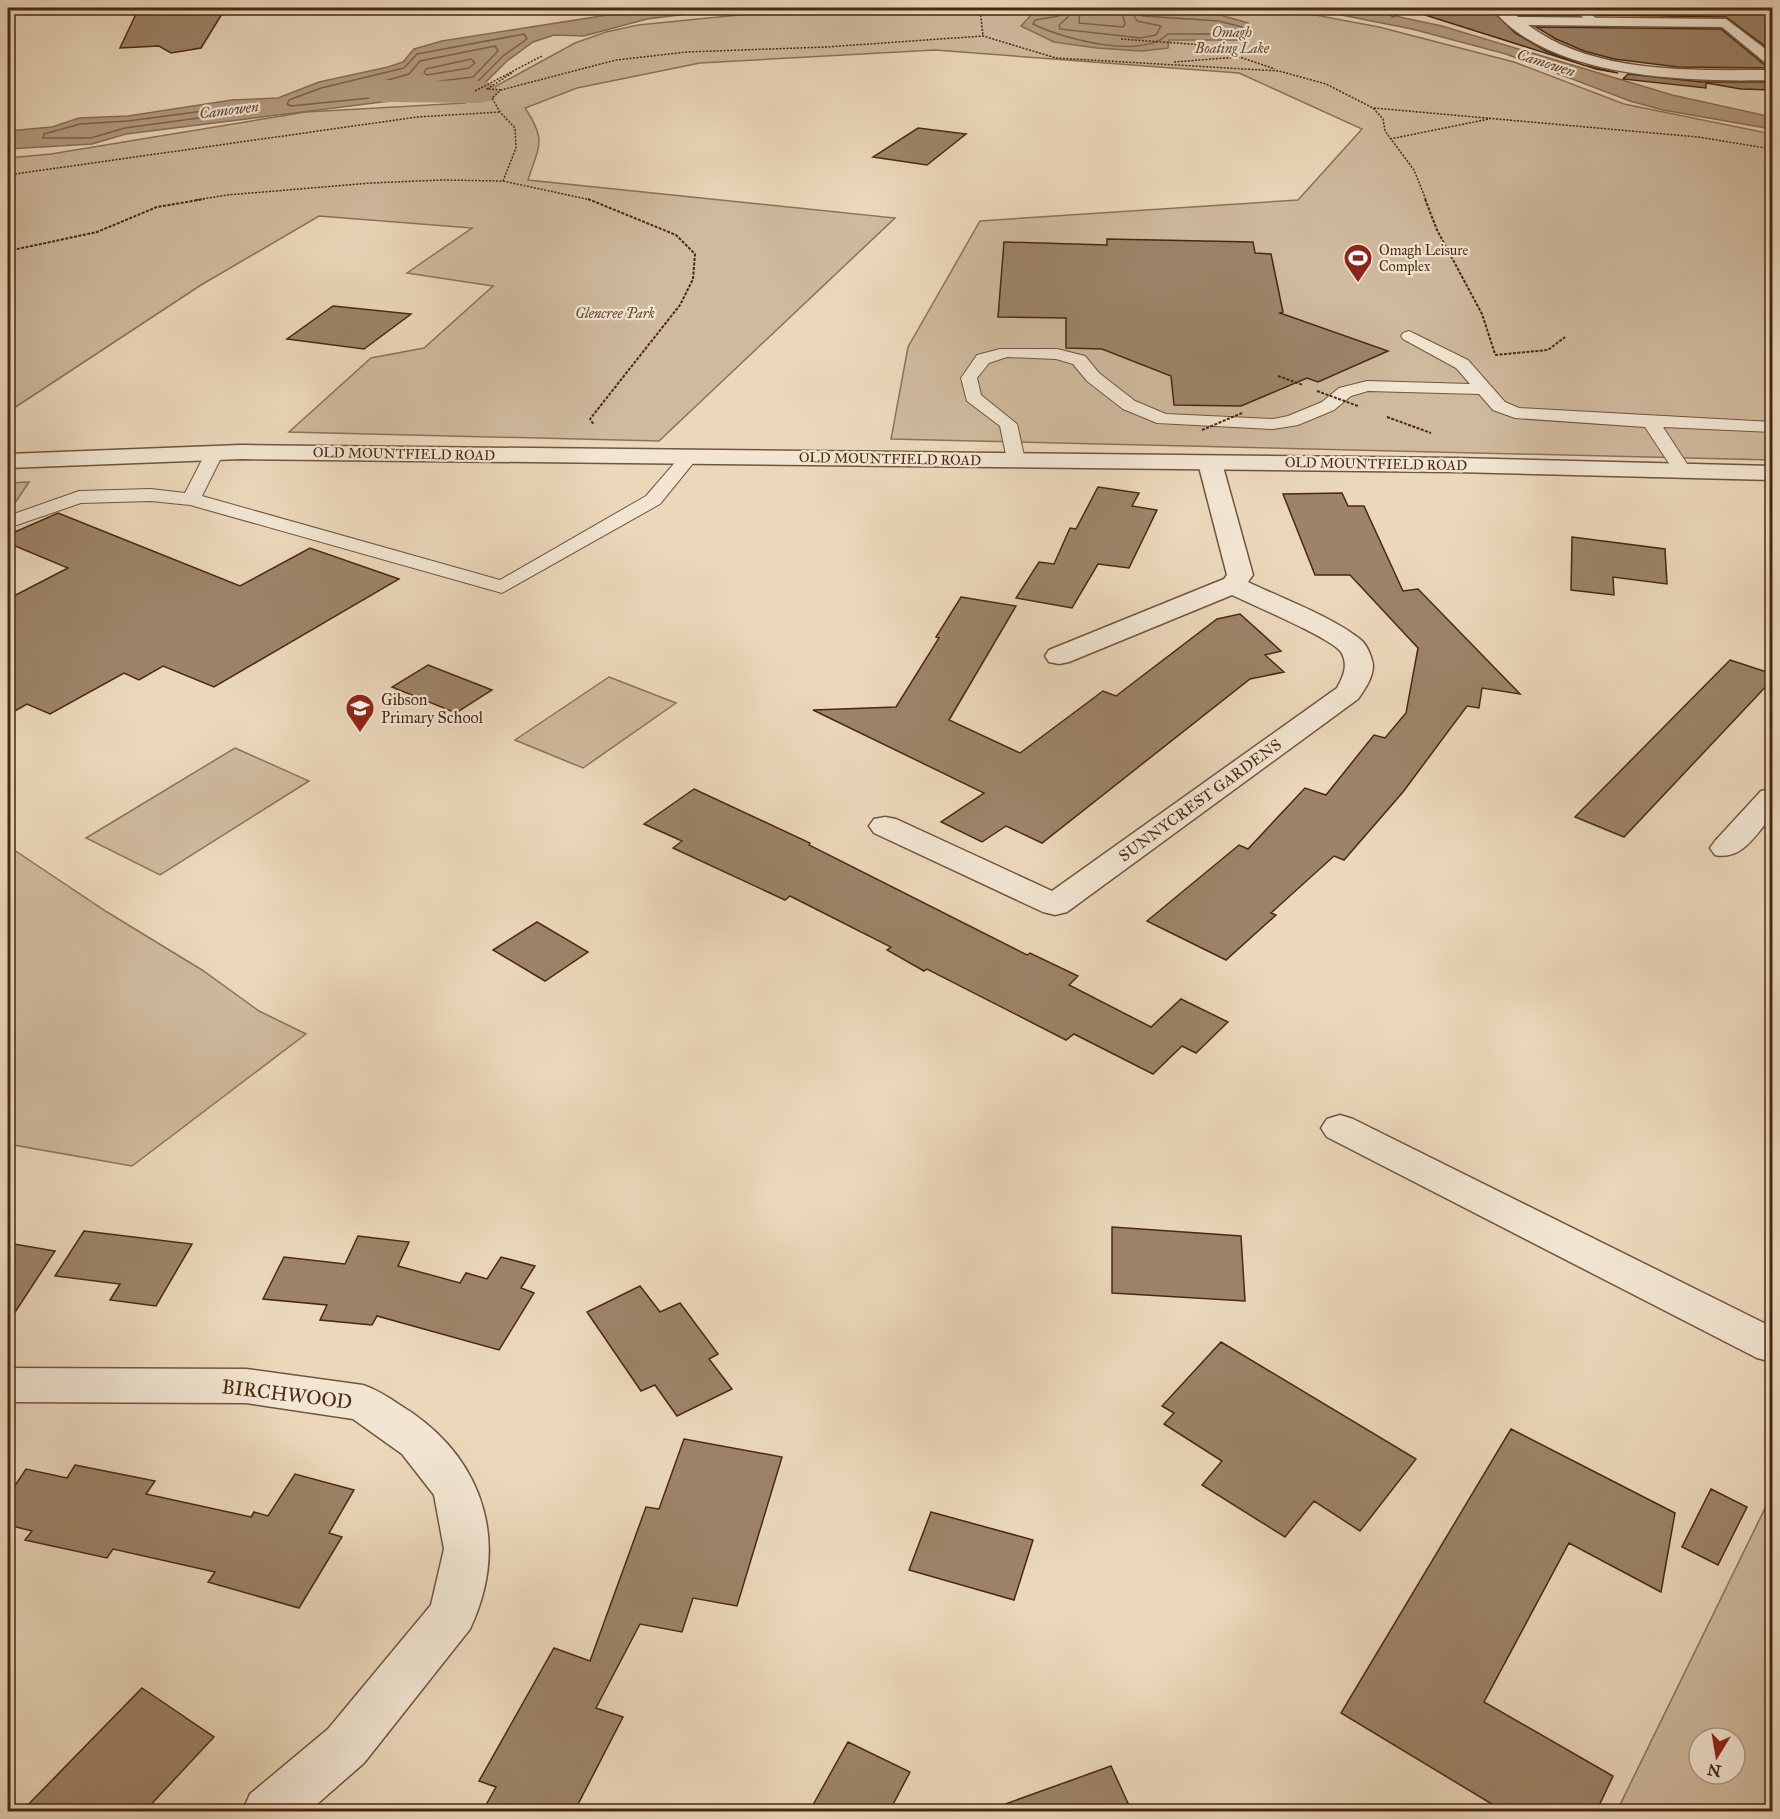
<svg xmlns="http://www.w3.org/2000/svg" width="1780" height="1819" viewBox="0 0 1780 1819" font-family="'IM FELL Great Primer',serif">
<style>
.green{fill:#cfba9e;stroke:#8c7258;stroke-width:1.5;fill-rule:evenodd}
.water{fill:#b49c81;stroke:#896e54;stroke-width:1.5}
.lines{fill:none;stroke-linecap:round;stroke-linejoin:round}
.shore{stroke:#7e6249;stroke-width:1.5}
.river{fill:#b49c81;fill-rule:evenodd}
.building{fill:#9d8469;stroke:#482911;stroke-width:1.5}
.service-casing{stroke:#71553c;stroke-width:2}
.minor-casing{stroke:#71553c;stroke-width:3}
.tertiary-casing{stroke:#71553c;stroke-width:3}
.path-far1{stroke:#482911;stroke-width:1.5;stroke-dasharray:2 1.5;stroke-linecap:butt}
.path{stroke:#482911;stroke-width:2;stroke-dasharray:3 1.5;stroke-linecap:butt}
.service{fill:#f2e6d3;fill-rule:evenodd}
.minor{fill:#f2e6d3;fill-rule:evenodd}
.tertiary{fill:#f2e6d3;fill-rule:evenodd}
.path-bridge{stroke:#482911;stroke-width:2;stroke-dasharray:3 1.5;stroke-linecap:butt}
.labels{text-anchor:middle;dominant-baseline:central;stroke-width:4.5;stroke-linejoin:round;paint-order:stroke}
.far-park-label{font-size:14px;font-style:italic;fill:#63462d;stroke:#f2e6d3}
.far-poi-label{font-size:14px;fill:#482911;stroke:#f2e6d3;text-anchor:start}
.far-street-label{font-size:14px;fill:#482911;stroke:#f2e6d3}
.far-water-label{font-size:15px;font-style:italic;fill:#63462d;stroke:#f2e6d3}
.poi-label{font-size:16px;fill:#482911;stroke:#f2e6d3;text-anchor:start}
.street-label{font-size:16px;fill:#482911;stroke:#f2e6d3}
.near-street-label{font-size:20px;fill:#482911;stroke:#f2e6d3}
</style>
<rect width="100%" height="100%" fill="#ebd8bb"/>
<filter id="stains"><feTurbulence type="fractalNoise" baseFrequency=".00333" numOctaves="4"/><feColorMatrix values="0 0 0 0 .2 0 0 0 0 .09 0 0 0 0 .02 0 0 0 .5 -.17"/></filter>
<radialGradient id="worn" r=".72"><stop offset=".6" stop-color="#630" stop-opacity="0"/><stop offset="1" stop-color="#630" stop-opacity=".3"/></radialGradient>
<path class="green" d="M808,8H1278L1379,27L1514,62L1624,104L1772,134V460L891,439L908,347L980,221L1298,200L1362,129L1239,73L935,50L700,63L577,88L525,108C547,141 539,145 528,180L895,218L659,441L289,432L371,358L424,348L493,286L407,273L472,228L319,216L201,285L8,412V158L51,154L306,112L465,103L575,43L606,32L638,25Z
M29,482L13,506L8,508V483Z
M609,677L676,703L583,768L515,740Z
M235,748L309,781L160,875L86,838Z
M8,846L107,912L202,970L259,1011L306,1034L132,1166L8,1144Z
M1772,1494V1811H1617ZM1699,1738H1735V1774H1699Z"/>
<path class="water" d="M652,8H736L647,19L584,36L554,35L533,42L507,61L478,90L126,134L92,144L8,149V131L52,127L79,118L128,116L232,100L278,98L319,82L388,67L403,62L414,49L442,41Z
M1306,8H1358L1442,26L1672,95L1772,117V129L1663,110L1630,101L1506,54L1412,29Z
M1062,9L1220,15L1248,23L1253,32L1243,40H1169L1168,48L1142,51L1097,48L1054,42L1021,26L1031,15Z"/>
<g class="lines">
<path class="shore" d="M1063,8L1059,16L1035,20L1033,24C1063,39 1142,60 1168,34H1240L1244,31L1242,27L1219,21L1143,16L1138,13L1137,8
M1071,8L1068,17L1059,25L1060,29L1141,38L1156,35L1161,26L1137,21L1130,8
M1080,8L1079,23L1123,27L1125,24L1121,8
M524,34L527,39L503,56L475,84L429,92L291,106L287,104L289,100L321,88L404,68L417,54Z
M495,46L498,51L473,77L383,88L380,86L381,82L409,74L420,61Z
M471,59L475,63L469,68L427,75L424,73L426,69Z
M249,105L252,108L250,111L125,128L91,138H43L44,134L80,124L128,121Z"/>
<path class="river" d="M383,80L480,81L493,84L499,92L493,100L480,103L383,102L370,99L364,91L370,83Z"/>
</g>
<path class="building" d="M1427,8H1490L1515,33L1546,51L1583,65L1618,73L1596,69L1425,15Z
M1510,8H1547L1557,12H1574L1578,15H1519Z
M225,9L201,48L171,53L159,46L120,48L137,12Z
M1593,13H1773V52L1726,17L1596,15Z
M1536,27L1721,29L1766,66L1773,67V68L1678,67L1614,59L1584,51L1556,39Z
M1628,74L1702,82H1773V90L1741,89L1706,83V88L1623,79Z
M918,128L966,134L927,165L873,157Z
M1107,239L1253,242L1255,253L1271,254L1283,312L1280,313L1388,351L1318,382L1307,378L1241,406L1174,405L1171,376L1102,349L1066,348V318L998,317L1004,242L1107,245Z
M333,306L411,314L364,349L287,339Z
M1098,487L1139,493L1132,506L1157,510L1129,568L1098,564L1072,608L1016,598L1039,562L1054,564L1070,528L1076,529Z
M1342,493L1348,506H1364L1403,591L1418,589L1520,694L1482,688L1479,708L1467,706L1403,792L1344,860L1334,856L1271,913L1276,915L1226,960L1147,921L1239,845L1248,849L1305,788L1326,795L1374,735L1385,738L1406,713L1418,648L1350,575H1315L1283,494Z
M58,513L240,586L310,548L399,579L214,687L163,666L139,680L124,673L50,714L27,704L8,715V599L68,568L8,543V535Z
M1572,537L1665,549L1667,584L1613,577L1614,595L1571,590Z
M961,597L1016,606L949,720L1020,753L1103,691L1116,696L1217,619L1240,614L1281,651L1265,655L1284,672L1250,679L1042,843L1006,826L982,842L941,822L984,793L813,710L896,707L939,638L936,637Z
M1730,660L1773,674V679L1624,837L1575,817Z
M428,665L492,690L456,713L392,687Z
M694,789L810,843L809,845L1027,955L1030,953L1078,976L1069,985L1151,1027L1181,999L1228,1022L1196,1053L1182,1046L1153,1074L1074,1034L1066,1040L927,969L924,971L887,950L891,947L790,896L785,900L673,848L682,841L644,824Z
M537,922L588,952L545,981L493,950Z
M1112,1227L1241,1236L1245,1301L1112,1293Z
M84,1231L192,1244L156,1306L110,1300L120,1284L55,1276Z
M358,1236L409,1242L398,1266L460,1283L466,1273L487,1279L501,1257L535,1266L521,1288L534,1293L499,1350L377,1316L372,1325L320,1320L327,1305L263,1299L284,1257L345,1264Z
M8,1243L55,1251L8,1323Z
M640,1286L660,1312L680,1303L718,1354L709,1359L732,1389L677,1416L655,1385L641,1391L587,1312Z
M1221,1342L1416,1459L1360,1531L1314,1501L1285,1537L1202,1485L1222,1461L1164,1424L1174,1413L1162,1406Z
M1511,1429L1675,1513L1661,1592L1569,1543L1484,1702L1613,1776L1596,1812H1505L1341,1713Z
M684,1439L782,1457L737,1606L693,1598L682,1632L640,1624L596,1708L623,1717L574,1812H482L496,1787L479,1781L554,1648L590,1661L646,1507L659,1509Z
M75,1465L155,1481L146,1494L251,1517L254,1512L268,1516L295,1474L354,1490L329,1533L342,1537L299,1608L208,1582L215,1572L113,1549L107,1558L25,1540L32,1531L8,1525V1496L26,1469L67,1478Z
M1711,1489L1747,1507L1718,1565L1682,1547Z
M931,1512L1033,1540L1014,1600L909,1570Z
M142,1688L214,1737L144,1812H21Z
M848,1742L910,1772L889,1812H809Z
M1111,1766L1132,1812H998L997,1807Z"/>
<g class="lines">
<g class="service-casing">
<path id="service" d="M1573,8H1584L1599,21L1589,23Z
M1409,331L1468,360L1505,402L1519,408L1772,422V432L1663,427L1691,470L1682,476L1676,474L1645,427L1515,418L1493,410L1479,394L1368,391L1351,396L1334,410L1298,425L1273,429L1157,423L1123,409L1087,381L1073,364L1056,359L1007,357L989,363L977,378L981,395L1017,424L1025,460L1016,465L1007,460L1000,426L967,401L961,378L977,355L1000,349H1057L1085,356L1099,373L1135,401L1166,414L1273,419L1288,416L1322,402L1339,388L1367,381L1470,384L1456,368L1403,339L1401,336L1403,333Z
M215,447L224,452L202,496L500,580L646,496L684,452L690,451L699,456L660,504L502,593L190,505L151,501L81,503L8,528V516L79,491L151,489L185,493L206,452Z"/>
</g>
<g class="minor-casing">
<path id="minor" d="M1391,8H1408L1393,16L1386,12Z
M1492,8H1507L1518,17L1726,19L1772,54V65L1767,64L1722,27L1528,25C1595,75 1693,70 1772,70V80C1691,82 1547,79 1492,8Z
M1210,456L1218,458L1222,463L1253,575L1248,582C1281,598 1333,617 1361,640C1367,645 1372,657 1373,665C1373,678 1365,689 1358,699L1067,912L1055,915L1043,912L874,833L869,826L874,819L885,817L896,819L1052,891L1337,688C1343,677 1349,665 1341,652C1332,638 1252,605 1232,595L1069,662L1059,664L1049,662L1045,656L1049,650L1224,579L1227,575L1198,463L1202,458Z
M1772,789V816C1756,834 1742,861 1715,855L1710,848L1715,841L1761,791Z
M1340,1115L1353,1119L1772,1327V1362L1757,1358L1327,1137L1321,1128L1327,1119Z
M8,1368L246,1369L363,1385C381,1391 395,1402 411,1412C486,1464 509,1546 470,1629L364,1763L308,1812H242L250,1794L328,1729L431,1605L444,1549L434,1495L402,1454L353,1419L246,1403L8,1402Z"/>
</g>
<g class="tertiary-casing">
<path id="tertiary" d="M241,445L1456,458L1772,466V480L1456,472L241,459L8,468V454Z"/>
</g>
<path class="path-far1" d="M980,8L983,36
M1121,39L1204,45L1275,69
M1174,62L1238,57
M501,90L487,89L512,73
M475,91L542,56
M1374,108L1698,137L1772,149
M1390,139L1489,119
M8,175L417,117L500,112
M503,181L516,148L515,128L500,112L492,98L501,90L616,60L687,52L826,47L983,36L1056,58L1279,71L1326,84L1373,108L1383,119L1385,131L1414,170L1426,200
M196,200L227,195L371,183L442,180L503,181L591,200"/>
<path class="path" d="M588,199L676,235L695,254L693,279L680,305L590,419L594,425
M1425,199L1437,230L1482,314L1495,354
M8,251L97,232L157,207L204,199
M1495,355L1548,350L1565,337
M1278,376L1303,385
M1387,417L1431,433"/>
<use href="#service" class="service"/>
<use href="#minor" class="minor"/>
<use href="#tertiary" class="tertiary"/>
<path class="path-bridge" d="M1317,391L1358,406
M1202,430L1242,413"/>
</g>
<defs>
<g id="stadium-pin" transform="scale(1.5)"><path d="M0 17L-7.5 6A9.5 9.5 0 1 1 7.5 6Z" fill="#8f2418" stroke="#f2e6d3"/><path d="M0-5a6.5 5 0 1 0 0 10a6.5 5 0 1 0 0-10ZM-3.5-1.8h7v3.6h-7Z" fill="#fff"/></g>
<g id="school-pin" transform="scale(1.5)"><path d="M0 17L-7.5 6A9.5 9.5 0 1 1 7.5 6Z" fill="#8f2418" stroke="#f2e6d3"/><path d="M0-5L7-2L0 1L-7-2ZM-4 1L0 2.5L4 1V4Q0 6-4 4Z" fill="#fff"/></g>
</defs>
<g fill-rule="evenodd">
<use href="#stadium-pin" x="1358" y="258"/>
<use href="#school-pin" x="360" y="708"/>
</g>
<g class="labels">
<g class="far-park-label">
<text x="1232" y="32">Omagh<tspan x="1232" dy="16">Boating Lake</tspan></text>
<text x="615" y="313">Glencree Park</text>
</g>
<g class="far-poi-label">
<text x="1379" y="250">Omagh Leisure<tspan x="1379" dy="16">Complex</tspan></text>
</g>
<g class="far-street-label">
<text transform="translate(404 454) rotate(1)">OLD MOUNTFIELD ROAD</text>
<text transform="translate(890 459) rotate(1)">OLD MOUNTFIELD ROAD</text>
<text transform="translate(1376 464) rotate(1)">OLD MOUNTFIELD ROAD</text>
</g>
<g class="far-water-label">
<text transform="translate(1546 63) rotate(18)">Camowen</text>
<text transform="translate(229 110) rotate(-7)">Camowen</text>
</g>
<g class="poi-label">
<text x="381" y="699">Gibson<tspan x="381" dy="18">Primary School</tspan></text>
</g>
<g class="street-label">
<text transform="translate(1200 800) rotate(-36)">SUNNYCREST GARDENS</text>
</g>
<g class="near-street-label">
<text transform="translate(287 1394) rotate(7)">BIRCHWOOD</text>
</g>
</g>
<rect width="1780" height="1819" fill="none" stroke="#ebd8bb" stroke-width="30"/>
<rect x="9" y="9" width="1762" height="1801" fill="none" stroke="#482911" stroke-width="3"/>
<rect x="15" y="15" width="1750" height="1789" fill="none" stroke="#482911" stroke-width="1.5"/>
<g transform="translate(1717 1756) rotate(191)"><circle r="28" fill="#f2e6d3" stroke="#ae9a85" stroke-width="1.5"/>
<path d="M0-4.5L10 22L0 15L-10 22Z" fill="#8f2418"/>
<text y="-9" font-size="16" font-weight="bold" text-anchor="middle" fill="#482911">N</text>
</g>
<rect width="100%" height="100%" filter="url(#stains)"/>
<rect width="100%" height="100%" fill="url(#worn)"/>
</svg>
